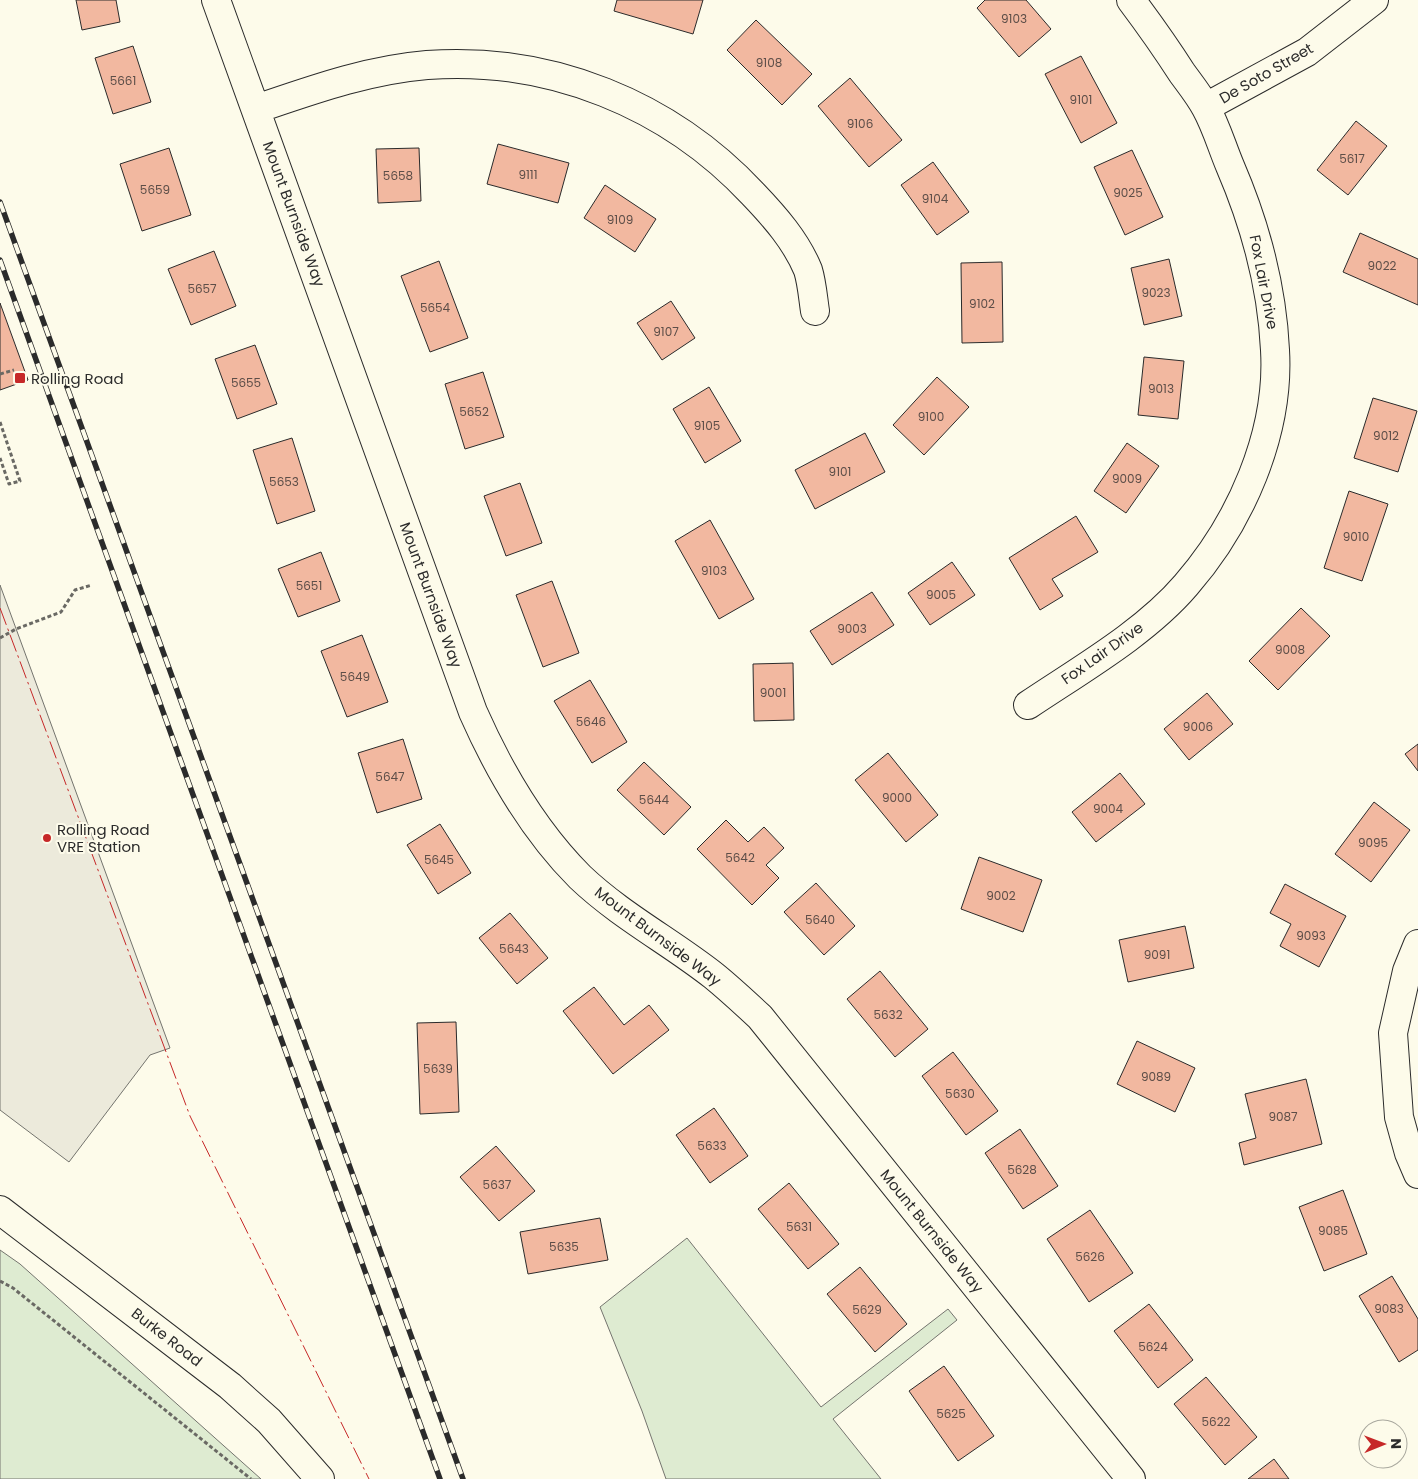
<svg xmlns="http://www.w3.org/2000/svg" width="1418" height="1479" viewBox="0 0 1418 1479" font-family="Poppins,sans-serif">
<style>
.green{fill:#deebd1;stroke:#74746e}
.parking{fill:#eceadb;stroke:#74746e}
.building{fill:#f2b8a0;stroke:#2b2b2b}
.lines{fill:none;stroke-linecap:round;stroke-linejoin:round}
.minor-casing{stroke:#2b2b2b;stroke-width:30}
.path{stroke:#6a6964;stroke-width:3;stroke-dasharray:4 2.5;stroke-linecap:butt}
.minor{stroke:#fdfbea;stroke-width:28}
.rail-casing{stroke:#2b2b2b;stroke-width:5.5}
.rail{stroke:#fdfbea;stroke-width:4;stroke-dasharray:11;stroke-linecap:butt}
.power{stroke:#c62828;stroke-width:1;stroke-dasharray:18 4 2.5 4;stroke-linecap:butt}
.poi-dot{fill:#c62828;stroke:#fdfbea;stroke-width:2}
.labels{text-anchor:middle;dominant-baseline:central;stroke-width:4;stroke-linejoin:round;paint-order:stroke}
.number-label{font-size:12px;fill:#5d4e48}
.street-label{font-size:15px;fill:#2b2b2b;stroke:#fdfbea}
.poi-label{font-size:15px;fill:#2b2b2b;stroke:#fdfbea;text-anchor:start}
</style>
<rect width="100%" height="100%" fill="#fdfbea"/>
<path class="green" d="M687,1238L821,1407L948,1309L957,1320L833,1419L881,1479H666L642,1411L600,1307Z
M0,1250L20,1264L261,1479H0Z"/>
<path class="parking" d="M0,585L170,1048L150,1055L69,1162L0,1110Z"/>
<path class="building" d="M76,0H116L120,22L82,30Z
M617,0H703L693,34L614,11Z
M985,0H1026L1051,29L1019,57L977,8Z
M756,20L812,74L782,105L727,50Z
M133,46L151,102L113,114L95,58Z
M1081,56L1117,123L1081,143L1045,74Z
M850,78L902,140L869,167L818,106Z
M1356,121L1387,146L1348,195L1317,170Z
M498,144L569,163L558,203L487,184Z
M169,148L191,215L142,231L120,164Z
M419,148L421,201L378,203L376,149Z
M1132,150L1163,217L1125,235L1094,167Z
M933,162L969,212L937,235L901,185Z
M605,185L656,219L635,252L584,218Z
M1360,233L1418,259V305L1343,272Z
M214,251L236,306L191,325L168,269Z
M1169,259L1182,316L1144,325L1131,268Z
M439,261L468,338L430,352L401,276Z
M1002,262L1003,342L962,343L961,263Z
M671,301L695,338L662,360L637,323Z
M0,303L28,380L0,390Z
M255,345L277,404L237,419L215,359Z
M1144,357L1184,361L1178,419L1138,415Z
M483,372L504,437L465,449L445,384Z
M937,377L969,407L924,455L893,425Z
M709,387L741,441L705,463L673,409Z
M1373,398L1417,411L1398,472L1354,458Z
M865,433L885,472L815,509L795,470Z
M292,438L315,511L277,524L253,450Z
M1127,443L1159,466L1126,513L1094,491Z
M520,483L542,543L506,556L484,496Z
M1349,491L1388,504L1362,581L1324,568Z
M1076,516L1098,552L1052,579L1063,596L1040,610L1009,558Z
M710,520L754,599L719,619L675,541Z
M321,552L340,601L298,617L278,569Z
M952,562L975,595L930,625L908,593Z
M552,581L579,653L543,667L516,595Z
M872,592L894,625L832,665L810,631Z
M1301,608L1330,636L1278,690L1249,661Z
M362,635L388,702L347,717L321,651Z
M793,663L794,720L754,721L753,664Z
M590,680L627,742L592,763L554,701Z
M1207,693L1233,724L1189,760L1164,729Z
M403,739L422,799L377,813L358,753Z
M1418,744V771L1405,754Z
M888,753L938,815L906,842L855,780Z
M644,762L691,807L664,835L617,790Z
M1120,773L1145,804L1096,842L1072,812Z
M1374,802L1410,830L1371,882L1335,854Z
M726,820L748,842L764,827L784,848L766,865L779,878L752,905L697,849Z
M440,824L471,873L438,894L407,845Z
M979,857L1042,880L1023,932L961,909Z
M816,883L855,926L824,955L784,912Z
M1285,884L1346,916L1319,967L1280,946L1291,924L1270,913Z
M510,913L548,958L517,984L479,938Z
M1185,926L1194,968L1128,982L1119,940Z
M880,971L928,1029L895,1057L847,999Z
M594,987L624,1025L649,1005L669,1030L613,1074L563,1011Z
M456,1022L459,1112L420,1114L417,1023Z
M1137,1041L1195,1068L1175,1112L1117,1084Z
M953,1052L998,1111L966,1135L922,1076Z
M1306,1079L1322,1144L1244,1165L1239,1143L1256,1138L1245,1094Z
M714,1108L748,1156L710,1183L676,1135Z
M1020,1129L1058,1186L1023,1209L985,1153Z
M496,1146L535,1191L499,1221L460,1177Z
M789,1183L839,1244L808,1269L758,1209Z
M1343,1190L1367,1254L1324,1271L1299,1207Z
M1090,1210L1133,1273L1089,1302L1047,1239Z
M600,1218L608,1260L528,1274L520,1232Z
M860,1267L907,1324L875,1352L827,1294Z
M1392,1276L1418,1319V1350L1399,1362L1359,1296Z
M1149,1304L1193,1360L1158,1388L1114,1331Z
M944,1366L994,1436L958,1461L909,1391Z
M1206,1377L1257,1437L1225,1465L1174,1404Z
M1274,1459L1289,1479H1248Z"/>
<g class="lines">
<g class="minor-casing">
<path id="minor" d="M216,0L473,712C500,773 533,830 580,877C621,916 671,942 714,976C730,989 745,1003 760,1017L1131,1479
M1206,107L1307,52L1374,0
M256,109C312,90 367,70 427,65C550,56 669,104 753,194C775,217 796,241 808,270C812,283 813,298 815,311
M1028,705C1080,670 1145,633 1186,585C1240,523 1280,434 1275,350C1272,287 1255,224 1230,166C1222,147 1216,126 1206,108C1199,95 1190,84 1182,73C1166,48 1149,24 1131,0
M1418,944L1407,971L1393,1033L1399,1117L1409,1153L1418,1174
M0,1210L230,1386L269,1421L320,1479"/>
</g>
<path class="path" d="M0,374L14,370
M0,422L20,481L9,484L0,458
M0,638L16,629L61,612L75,590L92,585
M0,1281L13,1288L251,1479"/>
<use href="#minor" class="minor"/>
<g class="rail-casing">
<path id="rail" d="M0,202L463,1479
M0,260L440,1479"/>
</g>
<use href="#rail" class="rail"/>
<path class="power" d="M0,608L190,1116L369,1479"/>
</g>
<g class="poi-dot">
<rect x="14" y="372" width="12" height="12" rx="2.5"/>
<circle cx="47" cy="838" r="5"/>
</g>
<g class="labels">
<g class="number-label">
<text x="1014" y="18">9103</text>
<text x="769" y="62">9108</text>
<text x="123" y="80">5661</text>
<text x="1081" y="99">9101</text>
<text x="860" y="123">9106</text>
<text x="1352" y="158">5617</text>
<text x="528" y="174">9111</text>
<text x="398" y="175">5658</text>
<text x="155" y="189">5659</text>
<text x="1128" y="192">9025</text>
<text x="935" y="198">9104</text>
<text x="620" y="219">9109</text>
<text x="1382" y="265">9022</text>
<text x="202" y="288">5657</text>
<text x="1156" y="292">9023</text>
<text x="982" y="303">9102</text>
<text x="435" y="307">5654</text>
<text x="666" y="331">9107</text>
<text x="246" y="382">5655</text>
<text x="1161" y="388">9013</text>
<text x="474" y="411">5652</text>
<text x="931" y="416">9100</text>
<text x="707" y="425">9105</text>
<text x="1386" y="435">9012</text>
<text x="840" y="471">9101</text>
<text x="1127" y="478">9009</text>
<text x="284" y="481">5653</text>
<text x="1356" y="536">9010</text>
<text x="714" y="570">9103</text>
<text x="309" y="585">5651</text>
<text x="941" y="594">9005</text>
<text x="852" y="628">9003</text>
<text x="1290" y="649">9008</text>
<text x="355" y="676">5649</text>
<text x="773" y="692">9001</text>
<text x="591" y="721">5646</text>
<text x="1198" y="726">9006</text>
<text x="390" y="776">5647</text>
<text x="897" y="797">9000</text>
<text x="654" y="799">5644</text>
<text x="1108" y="808">9004</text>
<text x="1373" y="842">9095</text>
<text x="740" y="857">5642</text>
<text x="439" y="859">5645</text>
<text x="1001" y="895">9002</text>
<text x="820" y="919">5640</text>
<text x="1311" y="935">9093</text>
<text x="514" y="948">5643</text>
<text x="1157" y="954">9091</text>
<text x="888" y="1014">5632</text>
<text x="438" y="1068">5639</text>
<text x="1156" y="1076">9089</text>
<text x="960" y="1093">5630</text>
<text x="1283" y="1116">9087</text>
<text x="712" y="1145">5633</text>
<text x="1022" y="1169">5628</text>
<text x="497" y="1184">5637</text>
<text x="799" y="1226">5631</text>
<text x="1333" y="1230">9085</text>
<text x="564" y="1246">5635</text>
<text x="1090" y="1256">5626</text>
<text x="1389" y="1308">9083</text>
<text x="867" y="1309">5629</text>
<text x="1153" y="1346">5624</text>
<text x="951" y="1413">5625</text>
<text x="1216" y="1421">5622</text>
</g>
<g class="street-label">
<text transform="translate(1266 73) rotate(-30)">De Soto Street</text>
<text transform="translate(294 214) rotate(70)">Mount Burnside Way</text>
<text transform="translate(1264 282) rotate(79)">Fox Lair Drive</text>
<text transform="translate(431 595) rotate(70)">Mount Burnside Way</text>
<text transform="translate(1102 653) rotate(-35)">Fox Lair Drive</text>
<text transform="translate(658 936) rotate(37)">Mount Burnside Way</text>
<text transform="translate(932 1231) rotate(51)">Mount Burnside Way</text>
<text transform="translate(167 1337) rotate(38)">Burke Road</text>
</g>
<g class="poi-label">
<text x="31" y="378">Rolling Road</text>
<text x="57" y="829">Rolling Road<tspan x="57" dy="17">VRE Station</tspan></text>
</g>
</g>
<g transform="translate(1383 1444) rotate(89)"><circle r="24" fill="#fdfbea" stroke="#a9a89e"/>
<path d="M0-4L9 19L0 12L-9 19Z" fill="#c62828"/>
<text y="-8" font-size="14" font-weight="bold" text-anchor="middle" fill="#2b2b2b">N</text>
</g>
</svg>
